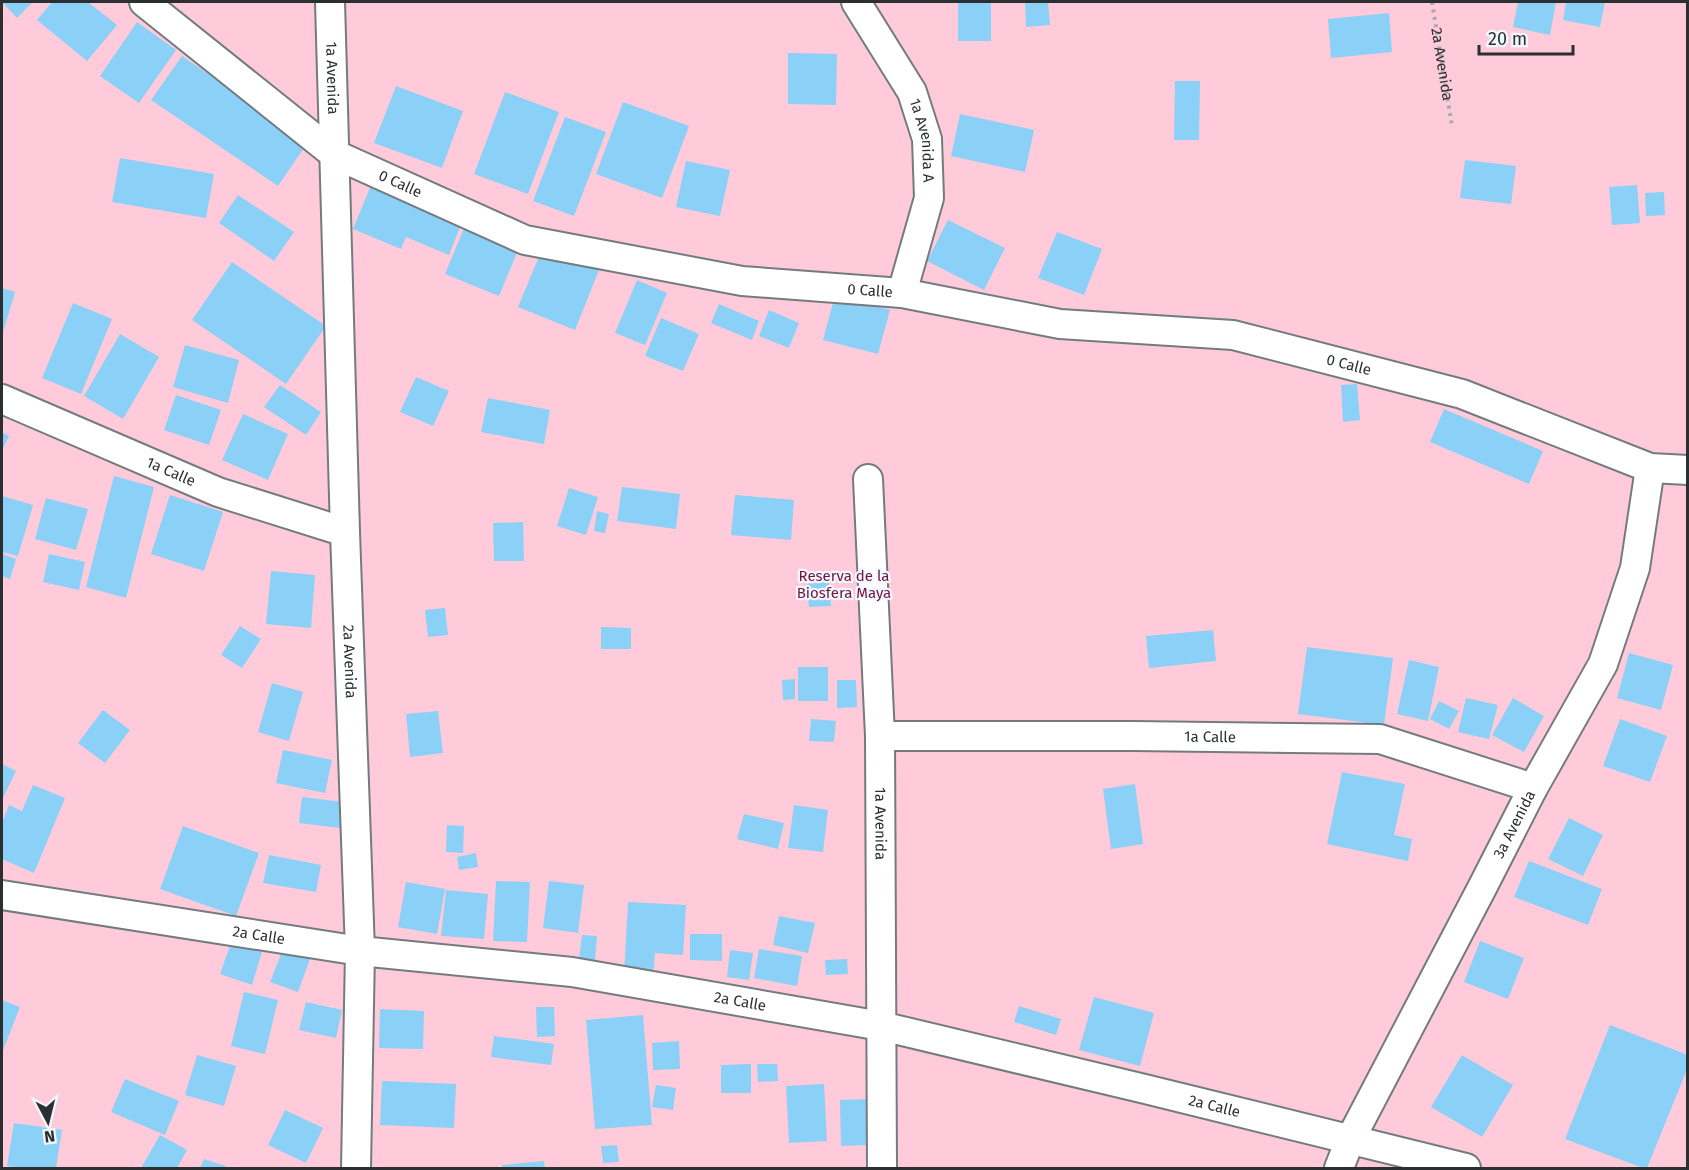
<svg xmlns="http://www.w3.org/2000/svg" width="1689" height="1170" viewBox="0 0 1689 1170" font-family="'Fira Sans',sans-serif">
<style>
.green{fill:#ffcbda}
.building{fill:#8bd0f7}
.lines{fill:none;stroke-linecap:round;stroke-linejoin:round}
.minor-casing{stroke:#737b80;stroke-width:32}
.path{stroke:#a5acb0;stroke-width:4;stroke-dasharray:3 4.5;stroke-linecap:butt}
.minor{stroke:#fff;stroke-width:28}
.labels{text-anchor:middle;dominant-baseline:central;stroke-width:4.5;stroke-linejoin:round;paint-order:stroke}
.street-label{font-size:15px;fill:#2b2f31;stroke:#eff8fe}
.park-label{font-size:15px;fill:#781040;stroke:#eff8fe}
</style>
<rect width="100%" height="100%" fill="#eff8fe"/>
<path class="green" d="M2,2H1687V1168H2Z"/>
<path class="building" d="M2,2H33L17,18Z
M52,2H88L117,25L87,61L37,20Z
M958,2H991V41H958Z
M1025,2H1048L1050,25L1026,27Z
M1518,2H1556L1550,35L1513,27Z
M1566,2H1605L1600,27L1563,20Z
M1389,13L1392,52L1331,58L1328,19Z
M137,22L176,50L139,103L100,76Z
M788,53L837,54L836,105L788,104Z
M182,56L308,142L278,186L151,100Z
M1175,81H1200L1199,140H1174Z
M396,86L463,111L442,168L374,143Z
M505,92L559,112L528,194L474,174Z
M623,102L689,126L662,198L596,174Z
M960,114L1034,130L1025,172L951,156Z
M565,117L606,132L574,216L533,201Z
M120,158L214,174L206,218L112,202Z
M1465,160L1516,166L1511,204L1460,198Z
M686,161L730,170L720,216L676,207Z
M371,185L462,222L449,255L406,237L401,249L353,229Z
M1637,185L1640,223L1612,225L1609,187Z
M1664,192L1665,215L1646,216L1645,193Z
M238,195L294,232L274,261L219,223Z
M948,220L1005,248L984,290L927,261Z
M465,226L519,248L499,296L445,274Z
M1057,232L1102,249L1084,295L1038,278Z
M543,247L599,270L575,330L518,307Z
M232,262L326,326L286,384L192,320Z
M637,280L667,293L645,345L615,333Z
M2,288L15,292L2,336Z
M835,295L890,310L878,354L823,340Z
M73,303L112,319L81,394L42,378Z
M719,304L759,321L752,340L711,323Z
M769,310L799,323L789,348L759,336Z
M661,318L699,334L683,371L645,356Z
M120,334L159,357L123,419L84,396Z
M185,345L239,360L228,403L173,387Z
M416,377L449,391L433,426L400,412Z
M1357,384L1360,420L1343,422L1341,385Z
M280,385L321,412L306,435L264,407Z
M176,395L221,410L209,445L164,430Z
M488,398L550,410L544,444L481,432Z
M1444,409L1543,451L1529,484L1430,442Z
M243,414L288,434L268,480L222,460Z
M2,432L9,436L2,450Z
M114,476L154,487L126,598L86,587Z
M622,487L680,494L676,529L617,521Z
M569,488L598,497L586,535L557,526Z
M170,495L223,512L204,571L151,554Z
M735,495L794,500L791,540L731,535Z
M2,496L33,505L18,556L2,552Z
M46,498L88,509L76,550L35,539Z
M597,511L609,514L605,533L594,531Z
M523,522L524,561H494L493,523Z
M2,554L16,559L10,579L2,576Z
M49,554L85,562L79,590L43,582Z
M271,571L315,575L311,628L266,624Z
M829,582L831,606L809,607L807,584Z
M445,608L448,635L428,637L425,610Z
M240,626L261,639L242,668L221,655Z
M601,627L631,628V649H601Z
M1213,630L1216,661L1149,668L1146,636Z
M1307,647L1393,658L1384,725L1298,714Z
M1629,653L1673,665L1661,710L1617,698Z
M1409,660L1439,667L1428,721L1397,714Z
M798,667H828V701H798Z
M795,679V699L783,700L782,680Z
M837,680H856L857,707L837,708Z
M272,683L303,692L289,741L258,732Z
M1466,698L1498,705L1489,739L1458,732Z
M1513,698L1544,716L1524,752L1492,735Z
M1439,701L1459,711L1449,729L1430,719Z
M103,710L130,730L105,763L78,743Z
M438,711L443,753L410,757L406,714Z
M811,719L836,721L834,742L809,741Z
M1620,719L1667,736L1650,782L1603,766Z
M283,750L332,760L325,793L276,783Z
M2,764L16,771L2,800Z
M1342,772L1405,784L1394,835L1412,839L1408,861L1327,844Z
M1135,784L1143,844L1111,849L1103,789Z
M33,785L65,798L34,873L2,859V823L9,805L22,811Z
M302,797L343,802L340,828L299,823Z
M794,805L828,810L823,852L788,848Z
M744,814L784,823L778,849L737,839Z
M1569,818L1603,835L1583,876L1548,859Z
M447,825L464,826L463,853L446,852Z
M183,826L259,853L236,916L160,889Z
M476,853L478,867L459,870L457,857Z
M269,855L321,865L316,892L263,883Z
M1529,861L1602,889L1588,925L1514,897Z
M496,881L530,882L527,942L493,941Z
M549,881L584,885L578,933L543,928Z
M406,882L445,889L437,934L398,927Z
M446,890L488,894L484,939L441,936Z
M628,902L686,905L683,955L655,953L653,976L624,974Z
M779,916L815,923L808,953L773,945Z
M690,934H722V961L690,960Z
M582,935L597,936L595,960L579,959Z
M1480,941L1524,958L1508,999L1464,982Z
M231,943L262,952L252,985L220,974Z
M283,949L310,959L298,992L270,982Z
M759,949L802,956L797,986L754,978Z
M730,950L753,953L749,980L727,977Z
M847,959L848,974L826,975L825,960Z
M244,992L278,1000L265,1054L231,1046Z
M1094,997L1154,1013L1140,1066L1079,1050Z
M2,1000L20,1007L2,1053Z
M306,1002L342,1010L336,1038L299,1030Z
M1019,1006L1061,1019L1056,1035L1014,1022Z
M536,1007H554L555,1036L537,1037Z
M380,1009L424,1011L423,1049L379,1048Z
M643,1015L652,1125L595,1129L586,1020Z
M1610,1025L1688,1055V1067L1647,1168H1643L1565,1139Z
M494,1036L554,1044L551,1065L491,1057Z
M679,1041L680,1069L653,1070L652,1043Z
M197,1055L236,1066L224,1106L185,1095Z
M1462,1055L1513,1085L1482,1137L1431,1107Z
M751,1064V1093H721V1065Z
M757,1064H777L778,1081L758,1082Z
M125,1079L179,1101L165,1135L111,1112Z
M382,1081L456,1084L454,1128L380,1125Z
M824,1084L827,1141L789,1143L786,1086Z
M656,1085L676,1088L673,1110L652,1107Z
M867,1099L868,1145L841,1146L840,1100Z
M285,1110L323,1128L306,1163L268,1145Z
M14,1123L62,1130L56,1168H23L7,1166Z
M160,1135L187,1150L177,1168H141Z
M617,1145L619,1162L603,1163L601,1146Z
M204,1159L231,1168H200Z
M544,1161L545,1168H502V1165Z"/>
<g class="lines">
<g class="minor-casing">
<g id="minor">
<path id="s2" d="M144,2L334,154L525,240L742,281L902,293L1060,324L1233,335L1462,394L1650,468L1688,470"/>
<path id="s3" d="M330,2L345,532L360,951L356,1168"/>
<path id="s4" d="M856,2L912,92L927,139L929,198L902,293"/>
<path id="s5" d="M2,399L218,492L345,532"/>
<path id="s6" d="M868,479L880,736L882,1168"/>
<path id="s7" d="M880,736H1133L1380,739L1533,788"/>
<path id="s8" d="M2,895L360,951L572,972L881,1026L1145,1089L1466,1168"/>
<path id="s9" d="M1339,1168L1350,1140L1483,886L1533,788L1603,664L1635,568L1650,468"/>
</g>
</g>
<path class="path" id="s1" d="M1432,2L1452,126"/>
<use href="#minor" class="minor"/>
</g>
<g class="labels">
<g class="street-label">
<text stroke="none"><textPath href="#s1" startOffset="63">2a Avenida</textPath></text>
<text stroke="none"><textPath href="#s3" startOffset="76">1a Avenida</textPath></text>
<text stroke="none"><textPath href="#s4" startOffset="156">1a Avenida A</textPath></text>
<text stroke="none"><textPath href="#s2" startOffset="316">0 Calle</textPath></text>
<text stroke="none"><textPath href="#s2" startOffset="802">0 Calle</textPath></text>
<text stroke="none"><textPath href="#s2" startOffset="1288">0 Calle</textPath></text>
<text stroke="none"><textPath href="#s5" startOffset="184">1a Calle</textPath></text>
<text stroke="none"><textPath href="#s3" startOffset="660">2a Avenida</textPath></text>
<text stroke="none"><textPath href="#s7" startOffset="330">1a Calle</textPath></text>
<text stroke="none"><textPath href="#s6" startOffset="345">1a Avenida</textPath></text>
<text stroke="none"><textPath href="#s9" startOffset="386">3a Avenida</textPath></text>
<text stroke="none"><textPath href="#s8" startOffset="260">2a Calle</textPath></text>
<text stroke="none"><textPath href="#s8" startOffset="746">2a Calle</textPath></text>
<text stroke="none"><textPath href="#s8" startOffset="1232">2a Calle</textPath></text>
</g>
<g class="park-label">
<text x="844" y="576">Reserva de la<tspan x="844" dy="17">Biosfera Maya</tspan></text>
</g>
</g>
<rect width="1689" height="1170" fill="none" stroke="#2b2f31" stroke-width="6"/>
<g transform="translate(48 1122) rotate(173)" stroke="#eff8fe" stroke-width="4.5" paint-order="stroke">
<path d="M0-4.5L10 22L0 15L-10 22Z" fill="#2b2f31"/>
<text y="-9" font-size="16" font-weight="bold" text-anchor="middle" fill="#2b2f31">N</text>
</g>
<path d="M1479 45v9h94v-9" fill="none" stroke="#2b2f31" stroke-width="3"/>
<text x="1488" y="45" font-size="18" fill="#2b2f31" stroke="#eff8fe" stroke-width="4.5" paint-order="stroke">20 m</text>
</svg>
